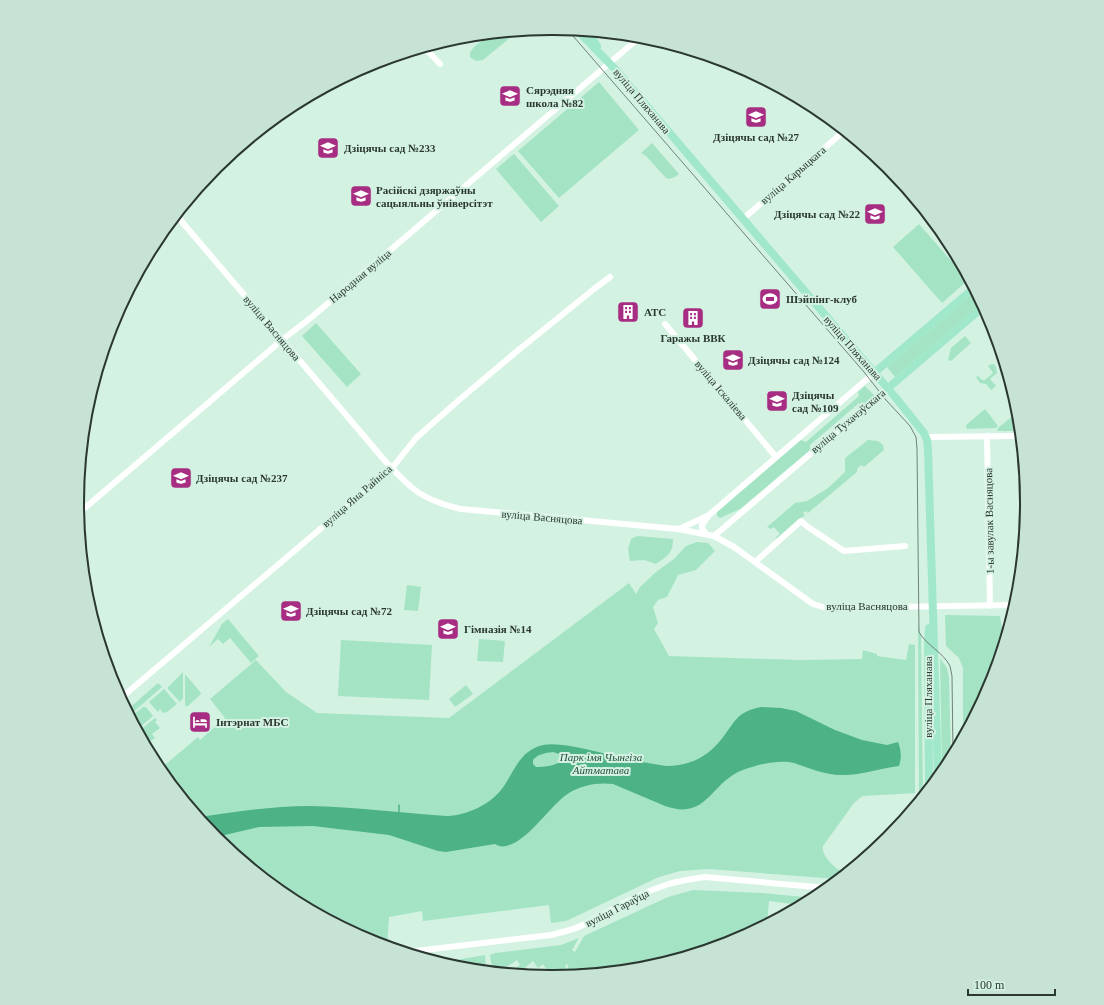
<svg xmlns="http://www.w3.org/2000/svg" width="1104" height="1005" viewBox="0 0 1104 1005" font-family="Georgia,serif">
<style>
.green{fill:#a4e4c5}
.water{fill:#4eb287;fill-rule:evenodd}
.lines{fill:none;stroke-linecap:round;stroke-linejoin:round}
.stream{stroke:#4eb287;stroke-width:1.5}
.minor{stroke:#fff;stroke-width:6}
.major{stroke:#a1e8ca;stroke-width:8}
.tram{stroke:#6f8278;stroke-width:1}
.labels{text-anchor:middle;dominant-baseline:central;stroke-width:4;stroke-linejoin:round;paint-order:stroke}
.poi-label{font-size:11px;font-weight:bold;fill:#2b3731;stroke:#d3f2e2;text-anchor:start}
.street-label{font-size:11px;fill:#2b3731;stroke:#d3f2e2}
.park-label{font-size:11px;font-style:italic;fill:#244e3c;stroke:#d3f2e2}
.rim{fill:none;stroke:#2b3731;stroke-width:2}
</style>
<rect width="100%" height="100%" fill="#d3f2e2"/>
<path class="green" d="M518,31L483,60L476,61L470,57V52L475,46L492,34Z
M599,82L639,130L559,198L518,151Z
M652,143L679,174L675,177L669,179L666,178L646,156L641,153Z
M514,154L559,206L541,222L496,169Z
M919,224L968,280L942,303L893,247Z
M975,292L981,304L895,377L887,367Z
M316,323L361,374L347,387L302,336Z
M965,336L971,343L951,361L948,360L951,348Z
M991,364H994L996,367L997,373L990,379L996,386L991,390L986,384L980,383L976,377L978,376L982,380H985L993,373L988,366Z
M865,386L874,395L862,406L859,403L810,445V450L740,509L720,518L717,516V512L801,440L806,442L859,396L858,392Z
M985,409L998,426L996,428L967,429L966,425Z
M1018,412L1020,431H997L999,427Z
M868,440L878,441L883,445L884,450L864,467L861,465L857,469V472L808,513L806,511L803,513L805,515L778,539L776,537L780,534L774,527L771,529L767,527L795,503L807,501L828,488L845,472V458Z
M637,536L673,539C673,554 667,556 656,564L644,560L630,561L628,549L631,539Z
M697,542L708,543L715,551L696,570L678,575L667,597L658,600L653,607L658,623L654,629L669,656L799,660L862,659L863,650L877,654V656L906,660L909,644L915,645V793L863,796L860,798L854,803L823,846C821,857 836,868 844,874L837,879L709,869L680,871L659,877L566,921L551,923L549,905L423,921L422,911L389,917L387,946L370,941L288,897L216,838L160,769L198,737L200,740L225,718L210,699L256,660L286,692L317,713L449,718L629,583L636,594L640,587L656,572L674,559L686,546Z
M407,585L421,587L418,611L404,610Z
M945,615L1000,616L1002,629H1007L990,684L964,733L963,732V668L959,658L946,646Z
M228,619L259,656L251,663L230,638L223,644L218,639L209,647L222,624Z
M918,625L921,636L923,795L919,800Z
M479,639L505,641L503,662L477,661Z
M341,640L432,645L429,700L338,696Z
M940,658L947,668L949,677L951,758L942,772Z
M183,672V698L180,702L168,689V687Z
M185,674L201,693L200,695L188,706H185Z
M158,683L162,687L131,714L127,710Z
M466,685L473,694L455,707L449,699Z
M164,689L177,704L167,712L163,713L160,709L158,712L149,702Z
M143,707H146L153,716L138,729L137,727L138,726L134,722L131,717Z
M155,718L157,720L155,722L160,728L152,734L155,738L151,741L140,730Z
M693,890L762,893L814,898L801,905L769,901L767,923L733,941L644,968L567,976L568,965L566,964L564,976L552,977L543,964L538,968L533,961L521,971L523,974L509,973L520,965L517,960L499,972L492,968L490,955L495,953L561,945L579,938L572,950L575,952L584,936L668,897Z
M485,955L486,970L457,967L456,960Z"/>
<path class="water" d="M761,707L781,708L796,711L835,730L862,740L887,745L898,742C901,750 902,757 899,766C881,768 858,776 841,775C825,775 809,768 794,763C778,759 757,765 743,770C710,782 708,821 665,806L613,784C599,782 581,785 569,793C549,806 529,841 506,846C502,847 498,846 495,844L446,852L438,851L389,835L313,826L259,827L216,837L199,817C235,812 272,806 309,806C355,807 401,813 447,816C468,815 492,804 504,786C515,769 521,750 543,745C562,741 609,755 630,760C642,762 654,764 666,766C688,766 706,758 720,741C735,723 735,712 761,707ZM553,752L559,754L561,757V761C555,766 544,767 536,767L533,764V760C538,754 545,753 553,752Z"/>
<g class="lines">
<path class="stream" d="M399,813V805"/>
<path class="minor" d="M425,48L440,64
M177,216L386,462C412,490 422,500 461,509L678,529L714,536L734,547L806,599L813,604L826,608L1014,605
M743,219L844,131
M665,324L776,457
M987,436L990,606
M926,437L1020,436
M79,513L282,340L313,316L640,37
M679,529L707,516
M706,534L702,528V525L709,515L874,373
M714,536L888,388
M755,562L801,521L808,527L844,551L905,546
M121,698L392,468L416,438L459,400L516,352L594,289L610,277
M407,952L551,935C562,932 573,930 583,925C609,912 635,895 663,886C676,881 691,879 705,877L827,888"/>
<path class="major" d="M578,31L615,69L896,398L924,433L927,440L928,450C931,559 935,668 938,777
M588,32L597,46
M874,373L973,289
M888,388L983,307
M929,787L928,643L929,628"/>
<path class="tram" d="M567,29L864,372L886,400L910,426L916,437L917,449L919,632C926,645 943,652 950,666C951,669 951,673 952,676L953,753"/>
</g>
<defs>
<g id="school-square" transform="scale(1.15)"><rect x="-9" y="-9" width="18" height="18" rx="4" fill="#a72d82" stroke="#d3f2e2"/><path d="M0-5L7-2L0 1L-7-2ZM-4 1L0 2.5L4 1V4Q0 6-4 4Z" fill="#fff"/></g>
<g id="university-square" transform="scale(1.15)"><rect x="-9" y="-9" width="18" height="18" rx="4" fill="#a72d82" stroke="#d3f2e2"/><path d="M0-5L7-2L0 1L-7-2ZM-4 1L0 2.5L4 1V4Q0 6-4 4Z" fill="#fff"/></g>
<g id="stadium-square" transform="scale(1.15)"><rect x="-9" y="-9" width="18" height="18" rx="4" fill="#a72d82" stroke="#d3f2e2"/><path d="M0-5a6.5 5 0 1 0 0 10a6.5 5 0 1 0 0-10ZM-3.5-1.8h7v3.6h-7Z" fill="#fff"/></g>
<g id="building-square" transform="scale(1.15)"><rect x="-9" y="-9" width="18" height="18" rx="4" fill="#a72d82" stroke="#d3f2e2"/><path d="M-4-6H4V6H1V3H-1V6H-4ZM-2.5-4.3h1.7v1.8h-1.7ZM.8-4.3h1.7v1.8H.8ZM-2.5-1h1.7V.8h-1.7ZM.8-1h1.7V.8H.8Z" fill="#fff"/></g>
<g id="hotel-square" transform="scale(1.15)"><rect x="-9" y="-9" width="18" height="18" rx="4" fill="#a72d82" stroke="#d3f2e2"/><path d="M-6-4.5h1.5V1H6V5H4.5V3h-9V5H-6ZM-4 0a1.8 1.8 0 1 1 3.6 0ZM.5 0V-2.5h3Q6-2.5 6 0Z" fill="#fff"/></g>
</defs>
<g fill-rule="evenodd">
<use href="#school-square" x="510" y="96"/>
<use href="#school-square" x="756" y="117"/>
<use href="#school-square" x="328" y="148"/>
<use href="#university-square" x="361" y="196"/>
<use href="#school-square" x="875" y="214"/>
<use href="#stadium-square" x="770" y="299"/>
<use href="#building-square" x="628" y="312"/>
<use href="#building-square" x="693" y="318"/>
<use href="#school-square" x="733" y="360"/>
<use href="#school-square" x="777" y="401"/>
<use href="#school-square" x="181" y="478"/>
<use href="#school-square" x="291" y="611"/>
<use href="#school-square" x="448" y="629"/>
<use href="#hotel-square" x="200" y="722"/>
</g>
<g class="labels">
<g class="poi-label">
<text x="526" y="90">Сярэдняя<tspan x="526" dy="13">школа №82</tspan></text>
<text x="756" y="137" text-anchor="middle">Дзіцячы сад №27</text>
<text x="344" y="148">Дзіцячы сад №233</text>
<text x="376" y="190">Расійскі дзяржаўны<tspan x="376" dy="13">сацыяльны ўніверсітэт</tspan></text>
<text x="860" y="214" text-anchor="end">Дзіцячы сад №22</text>
<text x="786" y="299">Шэйпінг-клуб</text>
<text x="644" y="312">АТС</text>
<text x="693" y="338" text-anchor="middle">Гаражы ВВК</text>
<text x="748" y="360">Дзіцячы сад №124</text>
<text x="792" y="395">Дзіцячы<tspan x="792" dy="13">сад №109</tspan></text>
<text x="196" y="478">Дзіцячы сад №237</text>
<text x="306" y="611">Дзіцячы сад №72</text>
<text x="464" y="629">Гімназія №14</text>
<text x="216" y="722">Інтэрнат МБС</text>
</g>
<g class="street-label">
<text transform="translate(642 101) rotate(50)">вуліца Пляханава</text>
<text transform="translate(793 175) rotate(-41)">вуліца Карыцкага</text>
<text transform="translate(360 276) rotate(-40)">Народная вуліца</text>
<text transform="translate(272 328) rotate(50)">вуліца Васняцова</text>
<text transform="translate(853 348) rotate(49)">вуліца Пляханава</text>
<text transform="translate(721 390) rotate(50)">вуліца Іскаліева</text>
<text transform="translate(848 421) rotate(-40)">вуліца Тухачэўскага</text>
<text transform="translate(357 496) rotate(-41)">вуліца Яна Райніса</text>
<text transform="translate(542 517) rotate(5)">вуліца Васняцова</text>
<text transform="translate(989 521) rotate(-91)">1-ы завулак Васняцова</text>
<text x="867" y="606">вуліца Васняцова</text>
<text transform="translate(928 697) rotate(-90)">вуліца Пляханава</text>
<text transform="translate(617 908) rotate(-27)">вуліца Гараўца</text>
</g>
<g class="park-label">
<text x="601" y="757">Парк імя Чынгіза<tspan x="601" dy="13">Айтматава</tspan></text>
</g>
</g>
<path d="M0 0H1104V1005H0ZM551 35H553A467 467 0 0 1 1020 502V503A467 467 0 0 1 553 970H551A467 467 0 0 1 84 503V502A467 467 0 0 1 551 35Z" fill="#c6e3d4" fill-rule="evenodd"/>
<path class="rim" d="M551 35H553A467 467 0 0 1 1020 502V503A467 467 0 0 1 553 970H551A467 467 0 0 1 84 503V502A467 467 0 0 1 551 35Z"/>
<path d="M968 989v6h87v-6" fill="none" stroke="#2b3731" stroke-width="2"/>
<text x="974" y="989" font-size="12" fill="#2b3731" stroke="#d3f2e2" stroke-width="3" paint-order="stroke">100 m</text>
</svg>
